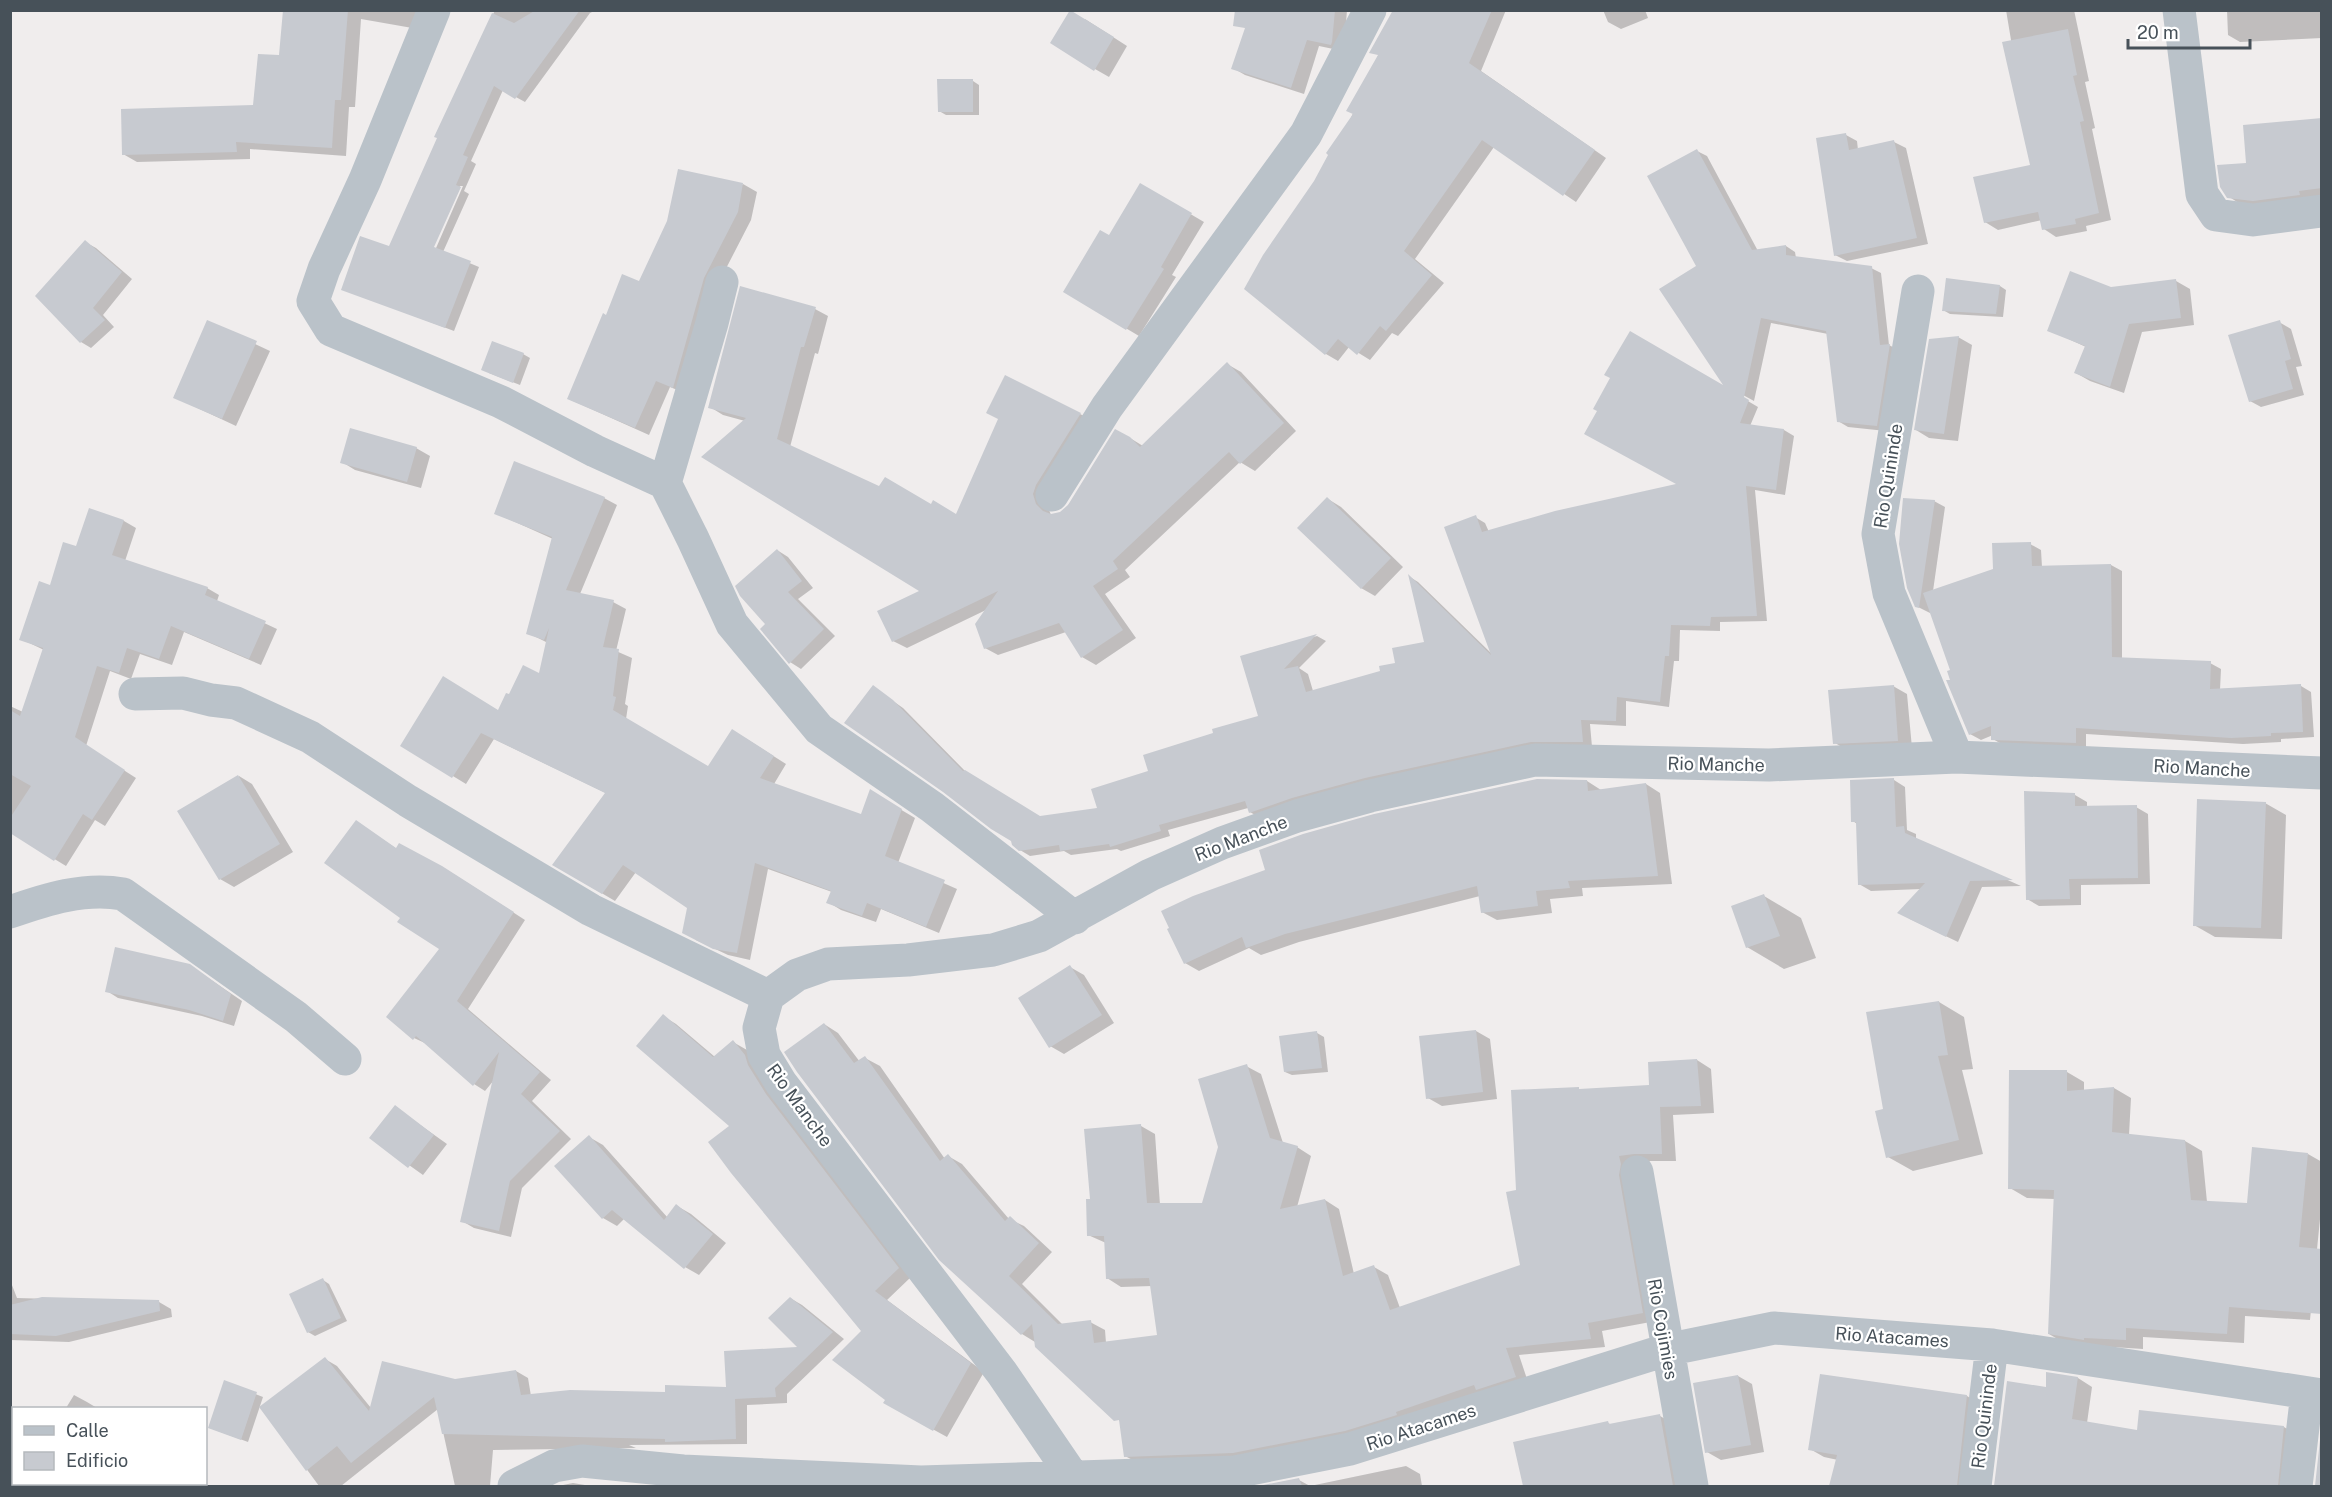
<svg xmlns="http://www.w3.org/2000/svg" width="2332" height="1497" viewBox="0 0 2332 1497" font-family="'Public Sans',sans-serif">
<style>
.shadow{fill:#0003;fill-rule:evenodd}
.building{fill:#c7cad0}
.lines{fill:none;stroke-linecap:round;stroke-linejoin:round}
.minor{stroke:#bac2c9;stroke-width:33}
.labels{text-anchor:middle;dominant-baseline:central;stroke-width:4.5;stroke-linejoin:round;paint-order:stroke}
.street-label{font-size:18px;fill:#475159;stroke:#fff}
</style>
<rect width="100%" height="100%" fill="#f0eded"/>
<path class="shadow" d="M285,10H421L418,29L361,19L355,107H349L346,156L250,149V159L137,162L123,154L254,106L280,57Z
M495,10H596L590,13L525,102L503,90L471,161L476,164L464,191L469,194L443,252L479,267L454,331L343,289L390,248L439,137L436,136ZM460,186H463L433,255L430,253Z
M1252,10H1347L1344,49L1343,51L1319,46L1304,94L1245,75L1233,68Z
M1398,10H1506L1481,71L1606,158L1576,202L1494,147L1415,259L1444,283L1398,336L1392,333L1370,360L1349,347L1338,361L1326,354L1246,288L1315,182L1350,120Z
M1603,10H1645L1648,18L1621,29L1608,22Z
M2006,10H2074L2089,81L2085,82L2095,128L2092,129L2111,220L2086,226L2087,231L2056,237L2044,229L2042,220L1998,230L1985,222L2032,166Z
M2227,10H2322V38L2240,42L2228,35Z
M1085,19L1127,46L1109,77L1095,69Z
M973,81L979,85V115H946L939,111Z
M2322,109V200L2266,207L2240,204L2228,196L2247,164L2320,120Z
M1846,135L1857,141L1858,150L1894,142L1906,148L1928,244L1847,261L1835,255Z
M1697,151L1707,156L1758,251L1786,246L1795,252L1796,258L1871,268L1881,273L1889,345L1900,351L1886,431L1848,427L1838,421L1828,334L1771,323L1754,401L1743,395L1741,397L1758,407L1750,426L1784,430L1794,436L1785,495L1755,490L1767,621L1720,622V631L1680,630L1679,661H1674L1669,707L1626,701V726L1590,724L1592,747L1260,818L1250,812L1248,808L1168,830L1170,836L1121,851L1117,849L1071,855L1064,851L1030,856L1020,850L873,687L903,708L967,773L1040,817L1099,809L1150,772L1215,734L1260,717L1242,657L1317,636L1326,641L1299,668L1308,674L1313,691L1382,672L1397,664L1426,643L1410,577L1418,582L1492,654L1475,517L1485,523L1489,532L1680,485L1727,389L1698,266Z
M743,184L757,192L751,220L717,286L687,394L670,387L649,435L569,399L607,317Z
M1141,185L1204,222L1172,275L1176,277L1139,336L1065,292L1110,237Z
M85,242L96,248L132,279L103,315L114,327L91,348L81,342Z
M2176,281L2190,289L2194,325L2142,332L2124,393L2090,381L2076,373L2086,347L2049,330L2111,288Z
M2000,286L2006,290L2003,317L1950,314L1943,310Z
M815,309L828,316L818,354L815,353L790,447L880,488L957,516L1000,419L1006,377L1094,421L1046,502L1051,515L1061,513L1130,438L1143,446L1227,364L1241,372L1296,431L1255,471L1240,462L1125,570L1130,577L1105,594L1136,638L1096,665L1082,657L1066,632L998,655L985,648L986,610L907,648L893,641L922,591L745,421L723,415L710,407Z
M208,322L270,351L236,426L174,397Z
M2279,322L2291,329L2302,366L2296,367L2304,395L2261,407L2250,401Z
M1958,337L1972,345L1958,441L1929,438L1916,430Z
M523,354L530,358L520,385L489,373Z
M416,448L430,456L421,488L355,470L342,462Z
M604,498L617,505L580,594L613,602L626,609L616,651L632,658L625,704L628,706L626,719L709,768L745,738L786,764L774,784L861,816L883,799L915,818L898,863L957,889L939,933L881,909L876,922L841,910L828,902L832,892L768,869L750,960L728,955L696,940L688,907L636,872L615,901L554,865L606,793L494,739L466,784L402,745L499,711L509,696L540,675L548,643L528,633L553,539L495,513Z
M1328,499L1341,507L1403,567L1375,596L1361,588Z
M1934,501L1945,507L1933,591L1995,570L2030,544L2041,550L2042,567L2111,565L2122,571V659L2210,663L2221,669L2220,690L2301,686L2311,692L2314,737L2281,739V742L2243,744L2086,734V749L2003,745L1993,739V735L1981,740L1970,734L1952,681V671L1932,614L1916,606Z
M90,510L124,521L136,528L125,561L207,588L219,595L217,601L277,629L261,665L184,632L172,665L140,654L131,679L110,671L86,746L136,778L105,826L95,820L66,866L10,832V706L23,712L44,650L21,639L51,587L77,548Z
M777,550L788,557L813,588L798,599L835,636L801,669L790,662L767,625Z
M1893,686L1907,694L1912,748L1849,751L1835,743Z
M239,776L252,784L293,852L234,887L220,879Z
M1894,780L1905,787L1907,830L1916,834V839L2021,886L1982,887L1958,942L1910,919L1921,889L1871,891L1859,884L1857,824L1853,821Z
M1587,781L1601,790L1646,784L1660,793L1672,884L1582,888L1583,896L1550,899L1552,913L1497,920L1482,912L1480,896L1299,942L1261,955L1249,948L1199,971L1185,963L1163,912Z
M2026,792L2075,795L2087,802V807H2136L2148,814L2150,884L2081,885V905L2039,906L2027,899Z
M2265,803L2286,815L2282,939L2215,937L2194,925Z
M356,822L397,849L455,875L525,920L468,1009L551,1080L532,1101L571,1139L522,1188L511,1237L474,1228L462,1221L494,1080L485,1091L474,1084L427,1044L414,1038L388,1017L441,948L402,918Z
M1764,896L1801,918L1816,958L1784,969L1747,947Z
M1070,967L1084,975L1114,1023L1064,1054L1050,1046Z
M201,973L242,1001L234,1026L202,1016L118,998L107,991Z
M1939,1002L1964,1017L1973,1069L1962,1070L1983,1154L1913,1171L1888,1157L1884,1110Z
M663,1016L676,1024L715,1057L733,1042L747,1050L911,1277L887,1300L984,1372L947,1437L885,1403L887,1400L863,1331Z
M824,1024L838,1033L860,1062L865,1058L880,1066L945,1159L948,1156L962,1164L1009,1219L1024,1226L1052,1252L1022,1284L1063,1325L1090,1322L1105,1330L1106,1343L1159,1337L1152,1286L1121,1287L1107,1278L1106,1243L1088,1235L1091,1200L1141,1126L1155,1134L1160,1205L1203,1204L1246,1066L1261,1074L1283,1143L1297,1147L1311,1156L1297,1207L1325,1200L1339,1209L1354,1274L1374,1267L1388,1275L1400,1308L1522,1266L1518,1191L1582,1091L1651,1086L1697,1060L1711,1069L1714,1113L1673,1115L1676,1161H1650L1632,1164L1656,1321L1602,1331L1605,1347L1519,1355L1529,1385L1248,1461L1140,1464L1125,1456L1121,1422L1035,1342L1022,1334L941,1259Z
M1476,1031L1490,1039L1497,1099L1442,1106L1428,1098Z
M1317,1033L1324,1037L1328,1072L1292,1075L1285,1072Z
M2067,1072L2084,1082V1091L2114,1088L2131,1098L2129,1135L2185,1141L2202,1151L2207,1202L2248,1204L2308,1154L2322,1162V1199L2310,1320L2245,1316L2244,1343L2143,1337V1349L2066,1344L2049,1334L2055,1199L2027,1198L2010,1188Z
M395,1107L447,1144L423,1175L371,1138Z
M589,1137L603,1145L668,1218L677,1206L691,1214L726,1243L699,1275L685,1267L625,1218L617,1226L603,1218Z
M10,1280L17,1298L159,1302L171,1309L172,1317L69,1342L10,1340Z
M323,1280L329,1284L347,1321L315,1336L308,1332Z
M790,1298L802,1305L844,1339L787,1394V1403L747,1405V1444L629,1445L636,1448L493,1450L490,1486H455L438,1409L341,1486H319L261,1407L325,1359L337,1366L371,1408L455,1381L516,1371L528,1378L531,1396L667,1393L728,1388L800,1348Z
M2048,1374L2078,1378L2092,1387L2087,1423L2139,1432L2284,1427L2298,1436L2292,1486H1995L2008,1383L2047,1389Z
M1738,1376L1752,1384L1764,1452L1721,1460L1707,1452Z
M225,1382L263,1397L248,1442L210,1428Z
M74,1395L87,1402L97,1408H66Z
M1967,1396L1980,1404L1962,1486H1831L1838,1460L1824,1457L1810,1449Z
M1660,1416L1674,1424L1685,1486H1517L1524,1485L1608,1423L1612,1425Z
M10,1429L14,1431V1484H162L161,1486H10Z
M1406,1466L1420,1474L1422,1486H1265L1299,1480L1310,1486Z
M573,1483L591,1486H558Z"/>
<path class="building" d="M283,10H348L341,100H335L332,148L236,142L237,152L122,155L121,109L253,105L258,54L279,55Z
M536,10H580L515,99L494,86L463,155L468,157L456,185L461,187L434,247L471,261L445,328L341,290L360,236L389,246L437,138L434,137L492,13L514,23Z
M1070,10L1114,37L1094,71L1050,43Z
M1235,10H1335L1332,42L1331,45L1307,40L1291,88L1231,69L1245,28L1233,26Z
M1393,10H1492L1469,63L1595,150L1563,196L1482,140L1404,251L1432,275L1386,331L1380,326L1357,355L1338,339L1325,355L1244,289L1263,255L1314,181L1328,155L1326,153L1353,114L1346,111L1378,55L1369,53Z
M2068,29L2077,75L2073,76L2084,121L2080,122L2099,213L2075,219L2076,224L2042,230L2038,212L1984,223L1973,177L2030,165L2002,42Z
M937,79H973V112H938Z
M2322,118V188L2299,191L2300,195L2253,201L2227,198L2220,187L2217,165L2246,163L2243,125Z
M1846,133L1849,150L1894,140L1917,238L1834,256L1816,138Z
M1697,149L1752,250L1786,245V255L1872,266L1880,345L1890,344L1877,426L1837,422L1826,331L1761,318L1744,397L1749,400L1740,423L1784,429L1776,490L1746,486L1757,616L1711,617L1710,626L1671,625L1669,656H1665L1660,702L1617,697L1616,721L1581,720L1583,742H1531L1365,778L1292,798L1249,813L1245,801L1159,825L1161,831L1110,847L1109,844L1060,851L1059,845L1019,851L1012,845L1011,841L991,829L943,792L844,723L873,685L893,700L963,771L965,770L1040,816L1097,808L1091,789L1148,771L1143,755L1213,733L1212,729L1258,716L1240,656L1317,634L1284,669L1298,666L1306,692L1380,671L1379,666L1395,663L1392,648L1424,642L1408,574L1491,655L1444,527L1476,515L1482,532L1555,511L1676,484L1584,434L1597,411L1593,409L1610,378L1604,375L1630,331L1723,385L1659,289L1696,266L1647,176Z
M678,169L743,183L738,212L704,278L673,388L656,381L635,428L567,399L603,313L606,315L622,274L639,281L667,221Z
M1140,183L1192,213L1161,267L1164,269L1126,330L1063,292L1100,230L1109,235Z
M85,240L122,272L93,308L105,320L80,343L35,296Z
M2070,271L2111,287L2176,279L2181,318L2129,324L2110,387L2074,373L2085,346L2047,331Z
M1946,278L2000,285L1996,314L1942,311Z
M740,286L816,307L804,347H801L777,439L879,486L885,477L931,504L933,500L956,514L998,419L986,413L1005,375L1081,413L1036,485L1033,494L1036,504L1043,511L1051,514L1060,512L1068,505L1115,429L1130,437L1140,447L1227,362L1284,423L1240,464L1229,452L1113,561L1118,569L1093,586L1123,630L1081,658L1059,623L984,649L975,624L998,591L892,642L877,611L919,591L701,457L746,418L708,408Z
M207,320L257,341L222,419L173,398Z
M2280,320L2291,359L2285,361L2293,389L2249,402L2228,335Z
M1959,336L1944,434L1914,430L1929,339Z
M492,341L524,353L513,383L481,370Z
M350,428L417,447L407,482L340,463Z
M514,461L605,497L566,590L614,600L603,647L619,649L613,696L616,697L613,710L708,766L732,729L774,756L760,778L861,814L870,789L902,809L885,856L945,880L926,927L867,903L862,916L826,903L831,891L755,863L737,953L713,949L682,933L687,908L623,865L602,894L552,865L605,793L481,733L452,778L400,746L443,676L498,710L506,693L509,694L523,665L539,673L549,628L544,640L526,634L552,537L494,514Z
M1327,497L1391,558L1361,589L1297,528Z
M1903,498L1935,500L1919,608L1915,607L1907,588L1899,544Z
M89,508L124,520L112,555L208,587L205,595L266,621L249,659L171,626L159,659L127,648L119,673L97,666L75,737L125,770L92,820L83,814L54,861L10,833V818L31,786L10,774V710L20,716L43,648L19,640L39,581L50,585L63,542L76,546Z
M2031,542L2032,566L2111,564L2112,657L2211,661L2210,689L2301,684L2303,732L2271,733V736L2231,738L2076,728V743L1991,740V726L1969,735L1946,680H1950L1947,671L1950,670L1923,593L1993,569L1992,543Z
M777,549L802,581L788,592L824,629L789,664L760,629L765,624L740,596L735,586Z
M1894,685L1898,741L1833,744L1828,690Z
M238,775L280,844L219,880L177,811Z
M1894,778L1896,827L1904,826L1905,833L2013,880L1970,881L1946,937L1897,913L1925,883L1858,885L1856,822H1851L1850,780Z
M1537,779L1587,780L1588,791L1646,783L1658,876L1568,881L1570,888L1536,891L1538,906L1481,913L1477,886L1285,934L1246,948L1242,937L1184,964L1167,929L1169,928L1161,911L1193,896L1265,870L1259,850L1303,834L1374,814Z
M2024,791L2075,793V806L2137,805L2138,878L2069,879L2070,899L2026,900Z
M2197,799L2266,802L2261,928L2193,926Z
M356,820L396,848L399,843L442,866L514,912L457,1001L540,1072L521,1094L560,1131L510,1181L499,1231L460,1222L499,1052L473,1086L416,1036L413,1040L386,1017L439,949L397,922L400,918L324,863Z
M1764,894L1780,936L1746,948L1731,906Z
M115,947L190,964L231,994L223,1021L189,1010L105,992Z
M1070,965L1102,1015L1049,1048L1018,998Z
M1939,1001L1948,1055L1938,1056L1959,1140L1886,1158L1875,1111L1883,1109L1866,1012Z
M663,1014L713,1057L733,1040L745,1055L748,1065L766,1094L899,1268L875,1291L971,1363L933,1431L883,1403L885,1400L832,1360L861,1331L731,1173L708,1142L729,1126L636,1046Z
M824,1023L854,1063L865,1056L940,1161L948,1154L1005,1221L1010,1216L1039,1243L1009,1276L1058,1324L1091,1320L1094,1343L1157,1335L1149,1278L1106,1279L1104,1236H1087L1086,1199H1090L1084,1129L1141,1124L1147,1203H1202L1218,1147L1198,1079L1247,1064L1270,1138L1298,1146L1280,1209L1325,1199L1343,1276L1374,1265L1390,1310L1520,1265L1506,1192L1516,1190L1511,1090L1579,1087V1089L1649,1085L1648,1062L1697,1059L1701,1106L1660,1107L1662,1154H1634L1619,1156L1621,1164L1619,1175L1643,1313L1588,1323L1591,1339L1506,1348L1516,1377L1476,1390L1474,1385L1396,1412L1397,1415L1345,1431L1233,1453L1124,1457L1119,1420L1114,1421L1035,1347L1032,1324L1021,1335L939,1260L797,1072L784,1052Z
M1476,1030L1483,1092L1426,1099L1419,1036Z
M1317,1031L1322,1068L1284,1072L1279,1036Z
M2009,1070H2067V1091L2114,1087L2112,1132L2185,1140L2191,1200L2247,1203L2252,1147L2308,1153L2299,1247L2322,1249V1314L2229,1307L2227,1334L2126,1328V1340L2084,1338V1340L2048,1334L2054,1190L2008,1189Z
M395,1105L434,1135L408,1168L369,1138Z
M589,1135L664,1220L676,1204L713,1234L684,1269L612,1210L602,1219L554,1166Z
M323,1278L341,1318L307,1333L289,1294Z
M42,1297L159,1300L160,1311L56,1336L10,1334V1305Z
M790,1297L833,1332L775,1388L776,1397L735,1399L736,1439L665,1442V1439L442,1434L434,1397L351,1463L337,1446L306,1471L259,1407L325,1357L369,1411L382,1361L455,1379L516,1370L521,1395L570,1390L665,1392V1385L726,1387L724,1351L797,1347L768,1318Z
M2046,1372L2078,1377L2072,1419L2137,1430L2139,1410L2284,1426L2278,1486H1994L2007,1381L2046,1387Z
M1820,1374L1967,1395L1957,1486H1829L1837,1455L1808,1450Z
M1738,1375L1751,1445L1705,1453L1693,1383Z
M224,1380L257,1392L241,1440L208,1428Z
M1660,1414L1673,1486H1523L1513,1442L1608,1421L1609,1424Z
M2321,1431L2322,1486H2315Z
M1299,1478L1302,1486H1258Z"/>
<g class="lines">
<path class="minor" d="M434,10L365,180L324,269L313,301L331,330L501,402L595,451L665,483L693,539L732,624L819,729L932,807L1075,918
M2179,10L2202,194L2216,215L2253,220L2322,211
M1918,291L1878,534L1889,593L1957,757
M665,483L712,323L722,282
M1052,495L1107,407L1306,134L1370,10
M135,694L183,693L211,700L236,703L310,737L408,801L591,910L768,996
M10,912C47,899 85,887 123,894L296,1017L345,1059
M1637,1172L1692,1486
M1073,1477L1002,1373L781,1083L764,1055L759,1028L768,996L797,975L828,964L908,960L993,950L1039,936L1150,875L1222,843L1297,816L1370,796L1535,760L1769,765L1957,757L2322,773
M514,1486L554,1466L582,1461L683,1471L921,1482L1235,1472L1350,1449L1666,1350L1774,1328L1992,1345L2322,1395
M1975,1486L1992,1345
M2296,1486L2307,1393"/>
</g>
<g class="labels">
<g class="street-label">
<text transform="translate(1888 476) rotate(-81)">Rio Quininde</text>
<text transform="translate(1716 764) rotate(1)">Rio Manche</text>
<text transform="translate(2202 768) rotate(3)">Rio Manche</text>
<text transform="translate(1241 838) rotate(-21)">Rio Manche</text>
<text transform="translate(800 1105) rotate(54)">Rio Manche</text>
<text transform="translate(1663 1329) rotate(80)">Rio Cojimies</text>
<text transform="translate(1892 1337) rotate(4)">Rio Atacames</text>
<text transform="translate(1984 1416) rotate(-83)">Rio Quininde</text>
<text transform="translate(1421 1427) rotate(-18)">Rio Atacames</text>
</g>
</g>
<rect width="2332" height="1497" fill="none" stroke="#475159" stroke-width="24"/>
<rect x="12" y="1407" width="195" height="78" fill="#ffffff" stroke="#b5b9bd" stroke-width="1.5"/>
<rect x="24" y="1426" width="30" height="9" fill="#bac2c9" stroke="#b5b9bd" stroke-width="1.5"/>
<text x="66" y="1437" font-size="18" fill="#475159">Calle</text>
<rect x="24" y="1452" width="30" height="18" fill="#c7cad0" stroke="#b5b9bd" stroke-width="1.5"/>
<text x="66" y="1467" font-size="18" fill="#475159">Edificio</text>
<path d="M2128 39v9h122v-9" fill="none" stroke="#475159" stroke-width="3"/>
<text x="2137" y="39" font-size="18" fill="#475159" stroke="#ffffff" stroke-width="4.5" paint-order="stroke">20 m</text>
</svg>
